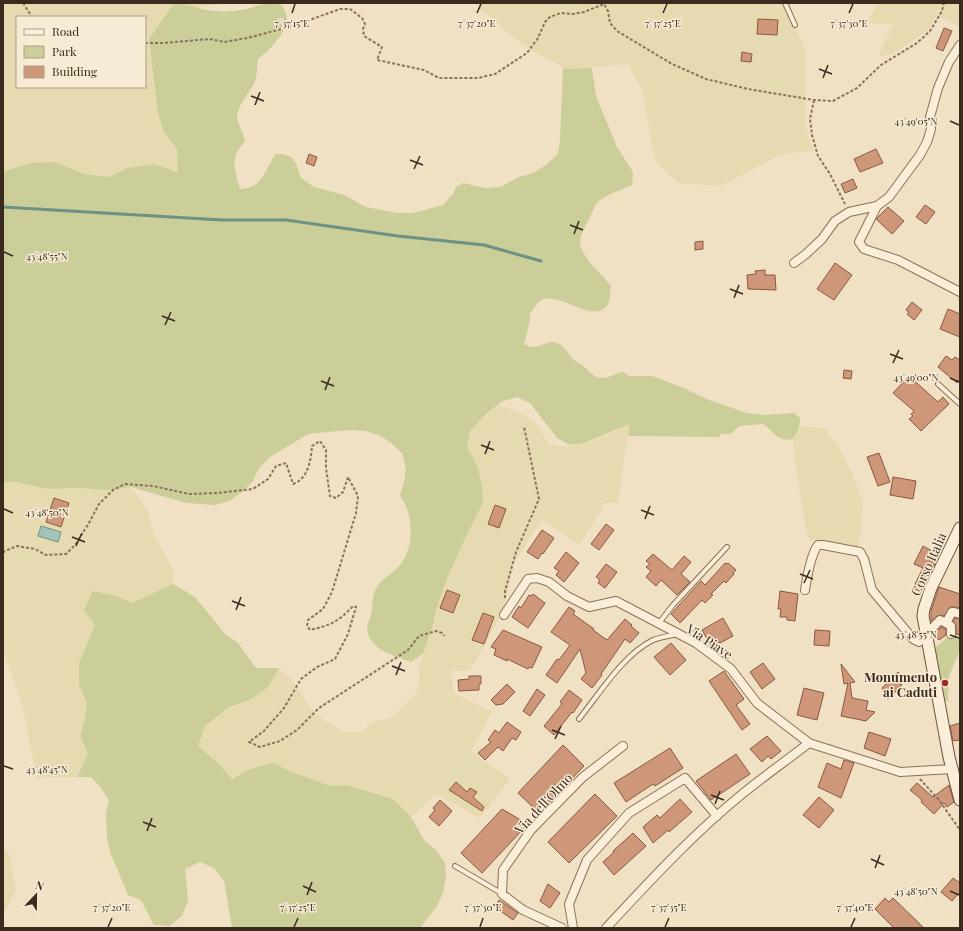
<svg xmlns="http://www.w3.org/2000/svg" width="963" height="931" viewBox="0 0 963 931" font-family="'Playfair Display',serif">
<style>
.farmland{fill:#e6dab1;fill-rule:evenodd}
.green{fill:#cbce98}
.water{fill:#a6c3b9;stroke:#6c9286}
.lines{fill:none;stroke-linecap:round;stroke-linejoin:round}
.stream{stroke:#6c9286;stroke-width:3}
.building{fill:#cf9779;stroke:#8b583f}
.lane-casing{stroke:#8b715a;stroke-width:6}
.street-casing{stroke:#8b715a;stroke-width:10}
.secondary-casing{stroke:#6d523d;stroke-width:13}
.path{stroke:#8b715a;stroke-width:2;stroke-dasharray:3 2;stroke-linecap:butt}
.lane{stroke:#faeed8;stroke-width:4}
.street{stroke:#faeed8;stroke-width:8}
.secondary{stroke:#faeed8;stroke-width:11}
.ticks{fill:none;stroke:#3b2a1e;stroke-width:1.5}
.poi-dot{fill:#9c2830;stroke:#f7ebd4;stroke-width:1.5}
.labels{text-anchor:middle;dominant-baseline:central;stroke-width:3;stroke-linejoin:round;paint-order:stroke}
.street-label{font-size:13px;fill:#3b2a1e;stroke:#f7ebd4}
.poi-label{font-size:13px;font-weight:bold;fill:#3b2a1e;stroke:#f7ebd4;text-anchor:end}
.ticks-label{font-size:10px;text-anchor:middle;fill:#3b2a1e;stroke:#f7ebd4;stroke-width:3;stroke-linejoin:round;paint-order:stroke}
</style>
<rect width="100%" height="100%" fill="#f0e0c4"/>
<path class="farmland" d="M3,3H174L149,39L163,130L177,149L179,173L127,168L109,177L84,174L54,162L3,172ZM17,17H145V87H17Z
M179,3H229L194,8Z
M477,3H785L806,52L805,125L814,150L779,155L721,186L678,183L657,163L650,141L651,139L643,93L628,64L586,68L566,69L553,61L535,53L510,35L476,5Z
M878,3H960V27L937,15L927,31L893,54L880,56V53L893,24L867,23Z
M499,405L520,413L536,424L549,444L565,447L586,443L611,433L629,424L618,503H604L602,509L579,545L542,519L513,565L504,609L470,671L451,670L454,693L492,712L471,751L510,779L480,818L436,794L411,817L393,799L347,785L330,786L292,772L273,763L250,769L232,779L220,765L198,746L205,726L229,707L250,700L267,687L279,668L291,679L312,710L326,722L344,732H363L371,722L391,718L416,693L419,681L420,664L433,625L436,610L448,576L465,539L483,503L475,461L467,447L470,431L480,420Z
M800,426L825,429L838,445L852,473L863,502L859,547L811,541L807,535L798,482L793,439L798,433Z
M3,482H16L47,489L78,488L108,490L131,487L148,511L154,535L174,571L173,584L132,603L116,596L95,625L89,641L79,685L87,703L85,718L80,736L88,754L77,777H42L38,782L22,704L5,654L3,652Z
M3,850L9,853L16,890L3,914Z"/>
<path class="green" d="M174,3C187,3 202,11 216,11C224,12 233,11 241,10C250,9 267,1 277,3C285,5 288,16 286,24C281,39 270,49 258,59C257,65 257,72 256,78C252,92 238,102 237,117C237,122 244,134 245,141C242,145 238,150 236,154C232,165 237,178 240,189C264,188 264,170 276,154H283L291,157L296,163L301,178L314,187L344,195L366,207L397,213H413L443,205L453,194L456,187L463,183L485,188L500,187L519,177L533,173L546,165L558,154L560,141L563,67L566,69L592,68L596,96L617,147L633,172L632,185C621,190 607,194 598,202C594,206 594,210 591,215C586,227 576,237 582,250C590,266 601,273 611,286C610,291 610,298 609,302C596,329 558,288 540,301C536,304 533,310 530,314V321L524,344C539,353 547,337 559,344C565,347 569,355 574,360C576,362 579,363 582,365C589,370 593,378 602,378C610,378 616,373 623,372L629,376H652L681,387L709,400L747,413L763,415L794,413L800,418C800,427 798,432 793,439C778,443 774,431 763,424L740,426L730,434H720V437L628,436L629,424L584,443L570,445L557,438L530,403L517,397L503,401L491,410L480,420L470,431L467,447L475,461L479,473L482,488L483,503L465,539L448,576L436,610L433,625L423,654L411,662C395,655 369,651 367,629C367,625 370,619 371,615C373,605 372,594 378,585C384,577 395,572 401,564C412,549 413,526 407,509C406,504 402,500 400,495L404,482L406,468L402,453L391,443L379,435L365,431L349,430L308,434L270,457L259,468L253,481L242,492L229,501L215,505L186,503L131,487L108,490L78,488L47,489L16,482H3V172L31,163L54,162L84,174L109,177L127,168L154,164L178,173L177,149L163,130L158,113L149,39Z
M173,584L195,597L226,635L238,643L256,668H279L268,687L250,700L229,707L205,726L198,746L220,765L232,779L250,769L273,763L292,772L330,786L347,785L393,799L411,817L424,840L436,850L445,863L446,878L443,893L437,906L420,928H232L224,881L214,868L200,862L185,869L188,900L182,916L170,926L154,925L141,900L128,895L110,852L107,838L106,814L109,800L101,788L91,777H77L88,754L80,736L85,718L87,703L79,685V663L95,625L84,610L93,591L116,596L132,603Z
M951,635L960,639V650L949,676L948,701H944L935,647Z"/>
<path class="water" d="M41,526L61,532L58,542L38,536Z"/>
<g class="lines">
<path class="stream" d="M3,207L222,220H286L398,236L484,245L541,261"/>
</g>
<path class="building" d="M758,19L778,20L777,35L757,34Z
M944,28L952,31L943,51L936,48Z
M742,52L752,54L751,62L741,61Z
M876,149L883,163L860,172L854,159Z
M309,154L317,157L314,166L306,163Z
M853,179L857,188L845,193L841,184Z
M925,205L935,212L926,224L916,217Z
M888,207L904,221L892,234L876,219Z
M703,241V249L695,250V242Z
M835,263L852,275L834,300L817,289Z
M765,270V275H775L776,290L748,289L747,275L756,274L755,271Z
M912,302L922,310L914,320L907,314L909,312L906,310Z
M948,309L960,314V337L940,329Z
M946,356L952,360L955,357L960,360V378L957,383L938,367Z
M844,370L852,371L851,379L843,378Z
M909,376L938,402L943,397L949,404L921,431L909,419L913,416L911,414L914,411L893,393Z
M879,453L890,482L878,486L867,457Z
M893,477L916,481L913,499L890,495Z
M54,498L69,503L61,527L46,522Z
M495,505L506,509L499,528L488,524Z
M606,524L614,530L599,550L591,544Z
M542,530L554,538L543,554L542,553L538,559L527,552Z
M923,546L939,555L922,592L913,588L923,568L914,564Z
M566,552L579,563L564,582L556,575L559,571L554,568Z
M653,554L672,570L684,556L691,562L681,574L690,582L677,595L661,580L656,586L646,577L651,571L646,567L650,564L646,561Z
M725,563L727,564L728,563L736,570L733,573L734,574L726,583L724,581L711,594L713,595L705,603L702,600L680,623L671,614L701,581L705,585Z
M606,564L617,572L605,588L598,583L600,580L596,577Z
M939,587L960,594V608L954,607H950L944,616L939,615L931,621V611Z
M447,590L460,595L453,613L440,608Z
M780,591L798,594L795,621L787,620V617H780L781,609H778Z
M533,594L545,603L528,628L512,617L519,606L521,608L529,595L531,596Z
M569,607L575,611L573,614L594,629L593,630L607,640L625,619L632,625L631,626L639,633L630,643L625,639L601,674L602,675L592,688L581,679L586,673L580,649L557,683L546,675L557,659L559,660L570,645L551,632Z
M483,613L494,617L484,644L472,640Z
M723,618L733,636L720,643L719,642L711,646L702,630Z
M955,618L960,619V635L956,634V626L953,621Z
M941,627L946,629V635L939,640L934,635Z
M503,630L542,647L532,668L529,667L528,669L507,659V661L494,655L496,649L491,647Z
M815,630L830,631L829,646L814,645Z
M671,643L686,660L670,675L654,657Z
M763,663L775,679L762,689L750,672Z
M841,664L855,682L850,683L852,698L868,701L866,710L875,712L866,721L841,716L848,683L844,684Z
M724,671L744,699L736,705L750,724L742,730L709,681Z
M898,672L905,679L900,684L902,685L888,699L882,688Z
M469,676H481V684H479V690L459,691L458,680L469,679Z
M507,684L515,692L503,704L496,705L491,700Z
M804,688L824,693L817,720L797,715Z
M537,689L545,695L530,716L523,711Z
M569,690L582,700L573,713L572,712L554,735L544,726L562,704L560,702Z
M507,722L521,732L516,740L512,738L503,751L498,747L485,760L478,753L491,742L488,740L495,730L499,733Z
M960,723V740L953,741L950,726Z
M869,732L891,739L885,756L864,748Z
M767,736L781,751L771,759L768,756L762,762L750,749Z
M563,745L584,766L539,813L518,793Z
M670,748L683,768L655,786L653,784L626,802L614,783Z
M736,754L750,774L711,800L696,781Z
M844,760L854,763L841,798L818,787L827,763L841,769Z
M456,782L467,792L470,788L477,792L473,797L484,807L482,811L449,790Z
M917,783L933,797L949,785L954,802L947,807L944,803L934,814L921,802L922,800L910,790Z
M595,794L617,816L569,863L548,842Z
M819,797L834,810L819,828L803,815Z
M680,799L692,812L669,832L668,830L653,843L643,827L657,815L660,818Z
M440,800L452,811L439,826L429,817L435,810L433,808Z
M502,809L519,819L526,826L482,873L461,853Z
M633,833L646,846L614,875L603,862L614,852L613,851Z
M953,878L960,883V892L952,901L941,892Z
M548,884L560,893L550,908L540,901Z
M885,898L889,902L893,898L924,928H894L875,909Z
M499,900L518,913L513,920L495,907Z"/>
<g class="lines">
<g class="lane-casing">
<path id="lane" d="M785,3L795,25
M938,384L960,404
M659,623L673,605L727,547
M579,719C600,693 623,655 653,640C661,637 670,636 677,634
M455,866L501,893"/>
</g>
<g class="street-casing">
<path id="street" d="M960,45L949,62L938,88L930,117L931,129L927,142L920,155L889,197L877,206L859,242L864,249L898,260L960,292
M794,263L806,254L822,239L835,221L849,212L877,206
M805,590C807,577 811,554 818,545H823L860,552L864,559L872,590L913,639L919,642L940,620L946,623L952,612H954L960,614
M504,615L528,579L537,578L549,582L567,596L589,607L616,601L696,643L731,669L757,703L809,743L900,772L952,769
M946,623L951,626V634
M562,928L523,910L502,894L503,870L531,830L583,777L623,746
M573,928L569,904L587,860L629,813L685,778L717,816
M606,928C649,882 692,835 741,795C763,777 787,760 809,743"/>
</g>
<g class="secondary-casing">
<path id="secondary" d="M960,528L931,588L924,609L923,616L949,757L960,800"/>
</g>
<path class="path" d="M23,3L32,17
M145,43H163L210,39L224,42L247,38L293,26L340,9H350L362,18L365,24L363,29L364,36L382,47L377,60L424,70L439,78H478L495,74L527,53L538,38L545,22L550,17L561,13L573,14L584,12L604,4L608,11L610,23L617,31L672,64L706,79L748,89L814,100L833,101L857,88L881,65L917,43L930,31L942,11L944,3
M814,100L810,119L812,135L818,156L830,174L845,204
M3,553L5,551L17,546L35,549L46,555L66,554L75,545L89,523L99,504L113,490L125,484L153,486L189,494L217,493L253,489L268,479L276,466L286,463L293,484C308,479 311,460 312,446L320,441L326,450V468L330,496L336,498L343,492L348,477L358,496L356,513L332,592L323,609L308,620L307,626L310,630C331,625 338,622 353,606L356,607L348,634L335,659L317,667L301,679L284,708L264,731L249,742L260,747L280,741L297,730L319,708L408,650L419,636L436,631L442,633L444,636
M505,598V591L516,552L539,499L524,427
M920,779L939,800L960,830"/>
<use href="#lane" class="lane"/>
<use href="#street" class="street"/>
<use href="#secondary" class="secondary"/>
</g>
<path class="ticks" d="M292,13L295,4M477,13L481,4M663,13L667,4M849,13L853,4M819,69L832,74M823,78L828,65M251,96L264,101M255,105L260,92M950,121L959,125M410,160L423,165M414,169L420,156M570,225L583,230M574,234L579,221M4,252L13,256M730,289L743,294M734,298L739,285M162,316L175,321M165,325L171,312M890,354L903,359M893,363L899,350M950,378L959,382M321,381L334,386M325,390L330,377M481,445L494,450M485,454L490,441M4,509L13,513M641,510L654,515M645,519L650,506M72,537L85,542M76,546L82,533M800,574L813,579M804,583L810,570M232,601L245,606M236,610L241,597M950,635L959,638M392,666L405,671M396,675L401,662M552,730L565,735M555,739L561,726M4,766L13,769M711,795L724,800M715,804L720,791M143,822L156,827M147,831L152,818M871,859L884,865M875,868L880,855M303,886L316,892M950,891L959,895M307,895L312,882M108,927L112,918M294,927L298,918M480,927L483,918M665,927L669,918M851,927L855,918"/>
<circle class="poi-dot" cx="945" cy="683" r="4"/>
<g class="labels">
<g class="street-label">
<text transform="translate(928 564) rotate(-66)">Corso Italia</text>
<text transform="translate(710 641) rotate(33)">Via Piave</text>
<text transform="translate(543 803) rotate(-47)">Via dell'Olmo</text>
</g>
<g class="poi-label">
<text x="937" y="676">Monumento<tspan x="937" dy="15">ai Caduti</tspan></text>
</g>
</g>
<g class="ticks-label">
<text x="292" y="27">7°37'15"E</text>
<text x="477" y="27">7°37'20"E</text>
<text x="663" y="27">7°37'25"E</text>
<text x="849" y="27">7°37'30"E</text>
<text x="916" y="125">43°49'05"N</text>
<text x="47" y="260">43°48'55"N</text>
<text x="916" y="381">43°49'00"N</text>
<text x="47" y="516">43°48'50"N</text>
<text x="916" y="638">43°48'55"N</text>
<text x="47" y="773">43°48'45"N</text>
<text x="916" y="895">43°48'50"N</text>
<text x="112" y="911">7°37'20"E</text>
<text x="298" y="911">7°37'25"E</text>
<text x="483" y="911">7°37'30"E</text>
<text x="669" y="911">7°37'35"E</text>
<text x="855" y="911">7°37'40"E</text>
</g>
<rect width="963" height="931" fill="none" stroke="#3b2a1e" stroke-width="8"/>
<rect x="16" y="16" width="130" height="72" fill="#f7ebd4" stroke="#ac9e8b"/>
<rect x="24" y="29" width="20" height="6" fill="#faeed8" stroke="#ac9e8b"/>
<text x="52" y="36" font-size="12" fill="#3b2a1e">Road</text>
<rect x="24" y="46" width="20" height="12" fill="#cbce98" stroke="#ac9e8b"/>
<text x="52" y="56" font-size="12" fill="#3b2a1e">Park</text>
<rect x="24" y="66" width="20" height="12" fill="#cf9779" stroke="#ac9e8b"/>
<text x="52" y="76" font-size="12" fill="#3b2a1e">Building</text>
<g transform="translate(36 895) rotate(22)" stroke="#f7ebd4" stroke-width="3" paint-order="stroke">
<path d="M0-3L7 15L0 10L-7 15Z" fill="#3b2a1e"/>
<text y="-6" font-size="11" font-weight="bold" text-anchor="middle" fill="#3b2a1e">N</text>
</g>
</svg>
